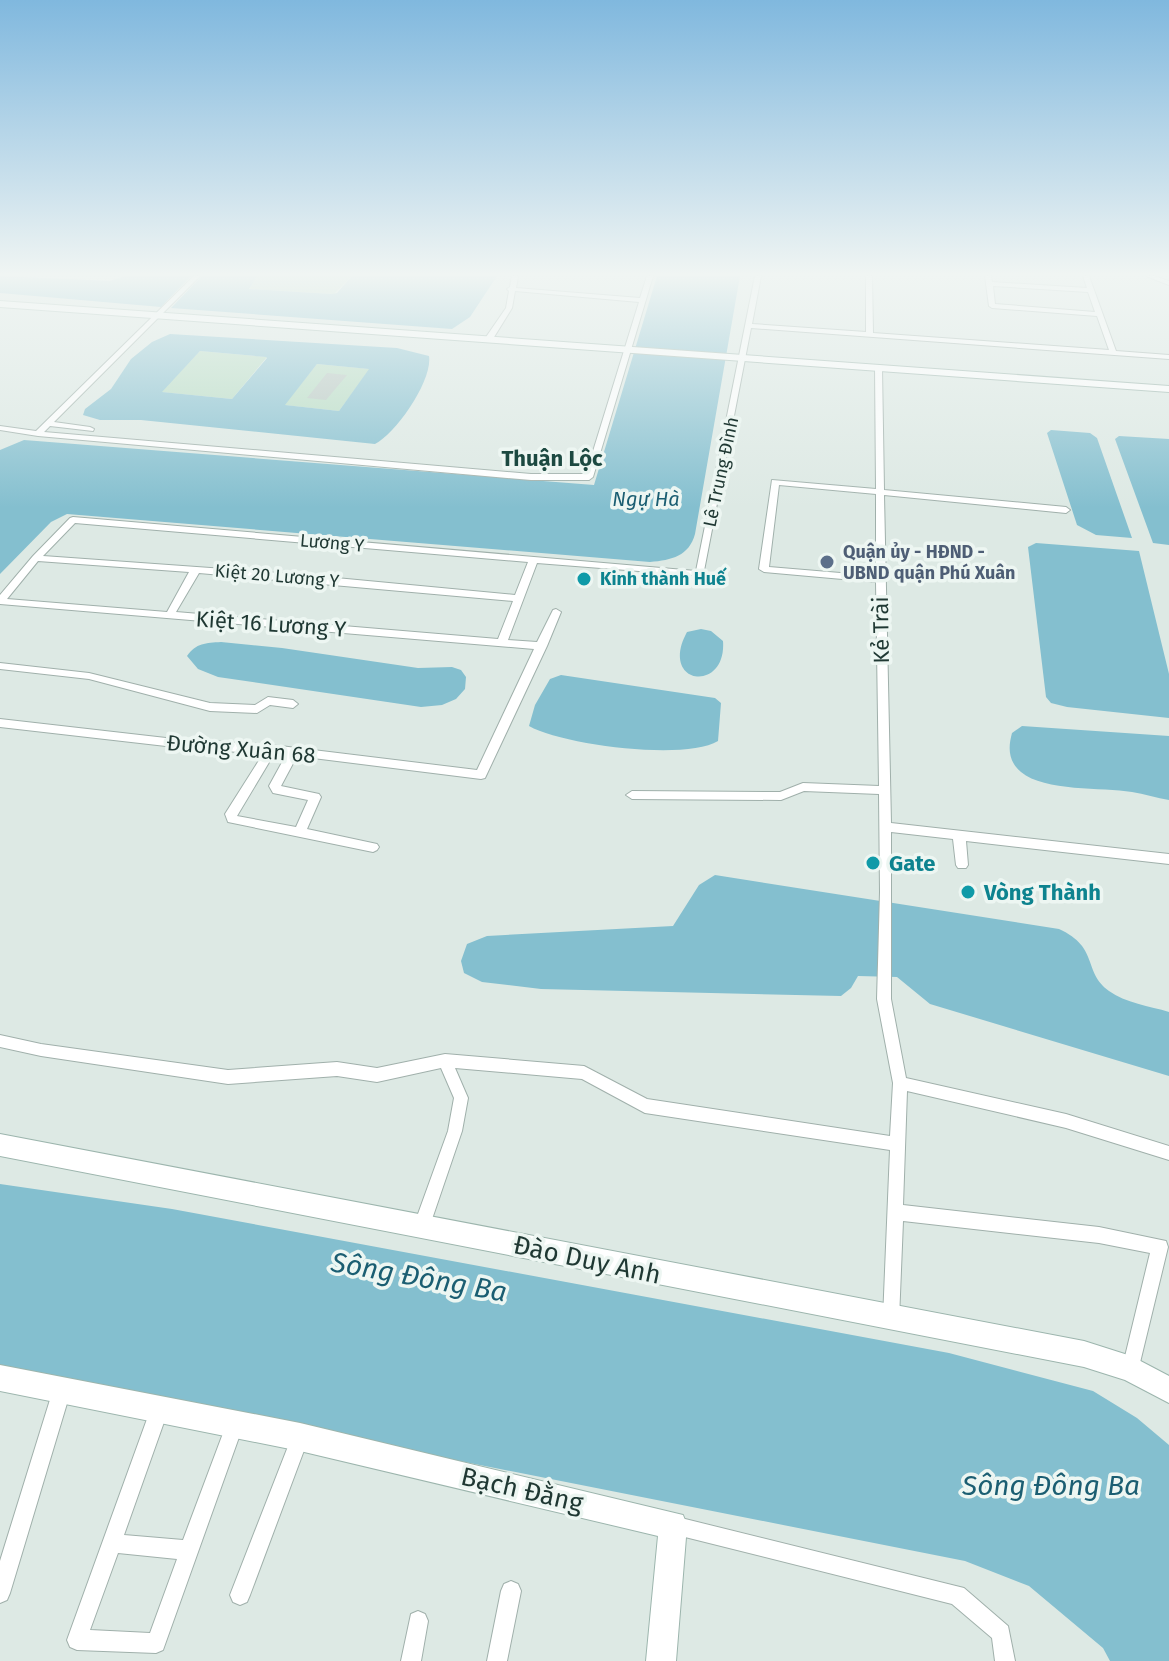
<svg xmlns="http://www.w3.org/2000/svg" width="1169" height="1661" viewBox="0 0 1169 1661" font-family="'Fira Sans',sans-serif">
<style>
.green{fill:#b5dbc2}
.water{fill:#84bfcf;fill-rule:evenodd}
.building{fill:#b6c6c0}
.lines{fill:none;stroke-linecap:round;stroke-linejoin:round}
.street-casing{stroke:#a0b0ab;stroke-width:2}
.secondary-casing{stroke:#9cb5ad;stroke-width:2}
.street{fill:#fff;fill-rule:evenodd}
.secondary{fill:#fff;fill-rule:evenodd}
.service-dot{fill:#5c6f8a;stroke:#edf6f2;stroke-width:3}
.culture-dot{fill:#0f9aa8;stroke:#edf6f2;stroke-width:3}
.labels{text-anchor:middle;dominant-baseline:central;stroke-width:7;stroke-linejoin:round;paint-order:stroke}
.far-street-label{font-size:18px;fill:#1f3833;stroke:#edf6f2}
.far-service-label{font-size:18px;font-weight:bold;fill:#4e5e75;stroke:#edf6f2;text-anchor:start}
.far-culture-label{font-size:18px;font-weight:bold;fill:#0d838f;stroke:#edf6f2;text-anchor:start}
.far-water-label{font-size:20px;font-style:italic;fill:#1b5e72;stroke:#edf6f2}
.far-quarter-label{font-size:22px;font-weight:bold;fill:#1c4941;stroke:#edf6f2}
.street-label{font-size:22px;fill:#1f3833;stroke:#edf6f2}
.culture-label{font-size:22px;font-weight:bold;fill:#0d838f;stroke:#edf6f2;text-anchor:start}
.near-street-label{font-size:26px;fill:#1f3833;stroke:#edf6f2}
.near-water-label{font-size:28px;font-style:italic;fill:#1b5e72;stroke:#edf6f2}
</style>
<rect width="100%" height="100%" fill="#dde9e4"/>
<path class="green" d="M257,276H352L334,294L251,289L248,287Z
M200,351L267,357L232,399L161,392Z
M317,364L370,369L339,411L284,405Z"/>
<path class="water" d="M0,276L110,281L125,276H191L161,307L0,293Z
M202,276H257L249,289L332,294L337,293L352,276H497L470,317L452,329L171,308Z
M657,276H740L695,534C689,556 672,560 650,562L67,514L51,522L0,574V450L24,440L594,485Z
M170,334L397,348L429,356C433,380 396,434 375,444L141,420H100L83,415L85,409L111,389L131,359L152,342ZM200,351L266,357L267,358L232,399L162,392ZM317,364L369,369L339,411L285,405Z
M1051,430L1090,433L1097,438L1132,538L1096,535L1077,525L1047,433Z
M1119,436L1169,439V545L1153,543L1115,439Z
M1036,543L1139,551L1169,674V718L1067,707L1051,703L1046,697L1028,547Z
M701,629L711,631L723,641C727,694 658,685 687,632Z
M221,642L282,648L418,668L452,667L461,670L466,677L465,689L456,699L442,705L421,707L218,677L198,669L187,656C196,643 206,643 221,642Z
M561,675L715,698L721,703L718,741C685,761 563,745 529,726L535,705L550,679Z
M1022,726L1169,736V800C1157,798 1144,794 1132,792C1102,787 1045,792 1021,772C1008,761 1008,748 1012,733Z
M715,875L1059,929C1100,948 1082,971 1109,991C1125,1003 1150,1006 1169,1012V1076L930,1004L897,977L858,976L851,988L841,996L541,989L482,982L464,973L461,961L467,944L487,936L673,926L699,885Z
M0,1184L172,1209L949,1353L1093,1391L1137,1418L1169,1445V1661H1110L1103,1648L1029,1586L965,1561L0,1370Z"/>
<path class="building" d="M327,373L347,375L326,400L307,398Z"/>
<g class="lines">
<g class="street-casing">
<path id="street" d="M194,276H200L54,422L90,427L94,429L93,431L50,426L44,432L531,474H586L639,302L515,291L512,308L491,342L484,340L506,308L509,291L507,289L510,287L512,276H518L516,288L640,298L647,276H653L593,477L589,480H531L38,436L0,430V426L36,431Z
M755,276H761L752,324L866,332V276H872L873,333L1109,350L1097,316L992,308L989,306L985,276H991L992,282L1087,288L1083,276H1089L1116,351L1169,355V359L751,328L703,576L537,563L508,640L537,642L553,610L556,609L561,612L547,646L485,778L481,779L297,756L281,786L319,794L321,797L307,829L377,844L379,847L377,850L373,852L228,822L225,814L263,754L166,746L0,727V719L166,738L272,745L477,770L534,649L0,604V595L33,556L70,518L73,517L696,571ZM993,286L1088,292L1095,312L995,304ZM75,523L528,562L515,595L294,574L43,556ZM38,561L189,572L167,612L7,599ZM199,573L513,601L498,639L176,612ZM274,754L286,755L269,786L273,793L308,800L296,827L237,816Z
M1146,276H1154L1169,281V285Z
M875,366L882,368L884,490L1066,507L1070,510L1066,513L884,495L891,823L1169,854V864L966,841L968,865L966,868H958L956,865L953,839L891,832V999L906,1078L1066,1114L1169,1146V1160L1066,1128L907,1091L903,1205L1099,1227L1166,1241L1168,1247L1137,1375L1131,1378L1125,1375L1122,1369L1150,1253L1099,1243L903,1221L899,1319L897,1325L891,1327L885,1325L883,1319L890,1150L645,1113L582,1079L455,1068L468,1098L462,1131L430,1225L428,1231L422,1233L416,1231L414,1225L448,1131L454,1098L441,1068L377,1082L337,1076L228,1084L41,1056L0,1047V1035L41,1044L228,1070L337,1062L377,1068L445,1054L584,1066L647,1099L890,1136L893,1083L877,999L880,892L879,794L804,791L781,800L632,799L626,795L632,791L780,792L803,783L879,786L876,582L764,572L759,569L772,480L876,489ZM779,485L876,494V576L769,567Z
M0,663L89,673L210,703L255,705L268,697L293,700L298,704L293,708L270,705L257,713L210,711L89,679L0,669Z
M62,1381L68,1384L71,1390L10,1593L7,1600L0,1603V1561L53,1390L56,1384Z
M160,1399L166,1402L169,1408L124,1535L183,1540L228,1420L234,1417L240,1420L243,1426L163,1650L156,1653L77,1650L70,1647L67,1640L151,1408L154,1402ZM118,1553L177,1559L150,1633L90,1630Z
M300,1428L306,1431L309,1437L250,1595L247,1602L240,1605L233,1602L230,1595L294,1431Z
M673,1516L964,1588L1008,1626L1015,1661H995L992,1638L952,1604L673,1534L666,1532L664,1525L666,1518Z
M511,1581L518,1584L521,1591L507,1661H487L501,1591L504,1584Z
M418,1611L425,1614L428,1621L421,1661H401L411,1614Z"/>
</g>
<g class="secondary-casing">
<path id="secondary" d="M0,301L1169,386V392L0,307Z
M0,1134L1084,1341L1131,1356L1169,1376V1403L1125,1380L1084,1367L0,1156Z
M0,1365L300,1423L683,1515L687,1525L676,1661H646L658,1536L300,1451L0,1391Z"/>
</g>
<use href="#street" class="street"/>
<use href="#secondary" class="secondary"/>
</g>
<linearGradient id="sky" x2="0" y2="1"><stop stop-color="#80b8de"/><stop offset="0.54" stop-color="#f0f5f3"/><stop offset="1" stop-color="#f0f5f3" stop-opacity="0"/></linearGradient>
<rect width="1169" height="508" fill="url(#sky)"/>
<circle class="service-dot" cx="827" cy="562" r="8"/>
<g class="culture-dot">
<circle cx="584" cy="579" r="8"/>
<circle cx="873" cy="863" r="8"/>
<circle cx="968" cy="892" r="8"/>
</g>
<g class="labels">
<g class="far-street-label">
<text transform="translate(721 472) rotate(-78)">Lê Trung Đình</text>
<text transform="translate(332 543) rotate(5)">Lương Y</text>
<text transform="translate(277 576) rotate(5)">Kiệt 20 Lương Y</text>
</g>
<g class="far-service-label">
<text x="843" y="552">Quận ủy - HĐND -<tspan x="843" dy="21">UBND quận Phú Xuân</tspan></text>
</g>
<g class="far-culture-label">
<text x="600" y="579">Kinh thành Huế</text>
</g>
<g class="far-water-label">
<text x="646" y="499">Ngự Hà</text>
</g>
<g class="far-quarter-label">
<text x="552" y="458">Thuận Lộc</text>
</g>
<g class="street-label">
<text transform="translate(271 624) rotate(4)">Kiệt 16 Lương Y</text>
<text transform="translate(881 630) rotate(-91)">Kẻ Trài</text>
<text transform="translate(241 749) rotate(5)">Đường Xuân 68</text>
</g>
<g class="culture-label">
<text x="889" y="863">Gate</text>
<text x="984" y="892">Vòng Thành</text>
</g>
<g class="near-street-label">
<text transform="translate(587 1260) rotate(12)">Đào Duy Anh</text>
<text transform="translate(522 1490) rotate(13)">Bạch Đằng</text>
</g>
<g class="near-water-label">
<text transform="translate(419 1277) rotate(10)">Sông Đông Ba</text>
<text x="1051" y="1485">Sông Đông Ba</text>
</g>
</g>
</svg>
